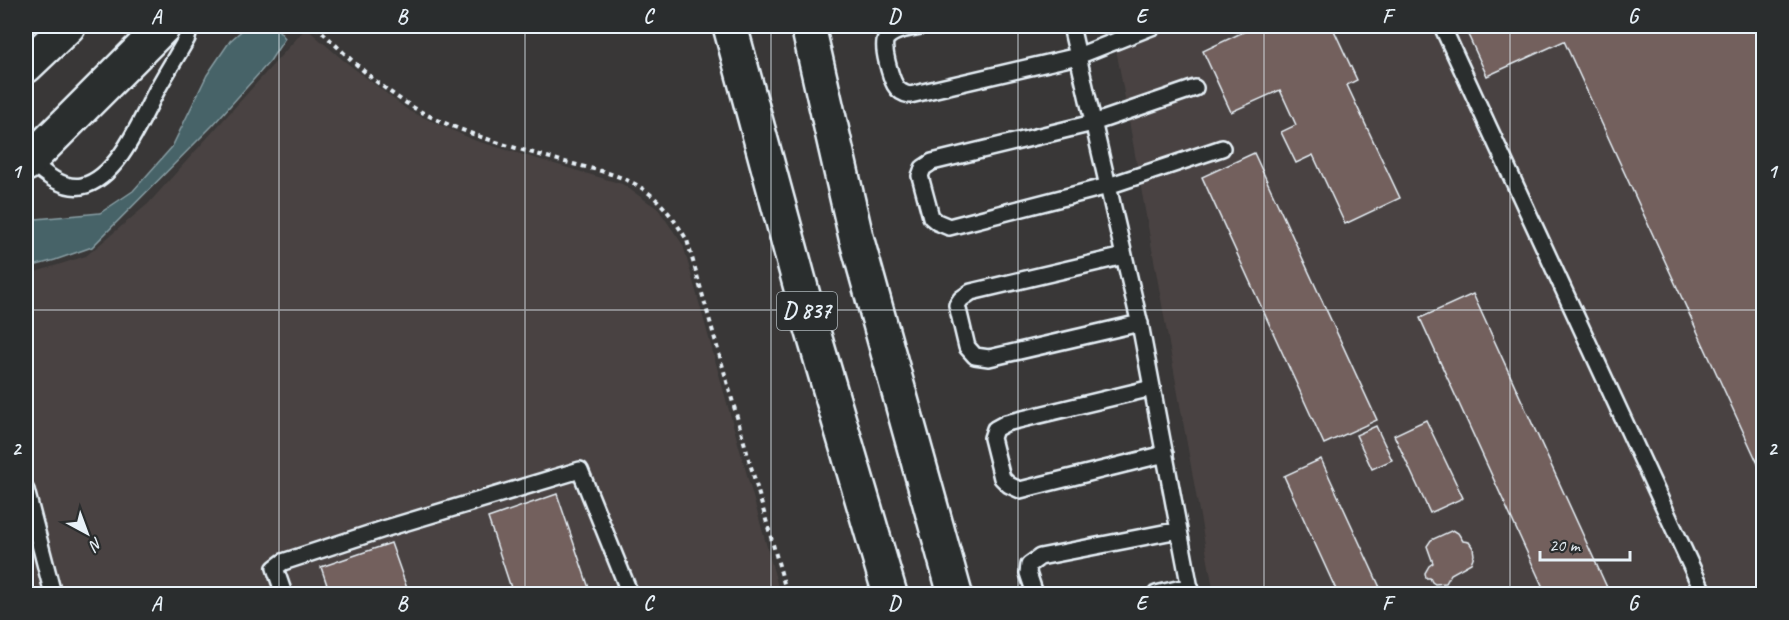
<svg xmlns="http://www.w3.org/2000/svg" width="1789" height="620" viewBox="0 0 1789 620" font-family="Caveat,sans-serif">
<style>
.built{fill:#4a4342}
.water{fill:#466368;stroke:#879ca2;stroke-width:1.5}
.building{fill:#73605d;stroke:#e8f1f8;stroke-width:1.5}
.lines{fill:none;stroke-linecap:round;stroke-linejoin:round}
.service-casing{stroke:#e8f1f8;stroke-width:20}
.tertiary-casing{stroke:#e8f1f8;stroke-width:38}
.primary-casing{stroke:#e8f1f8;stroke-width:38}
.path{stroke:#e8f1f8;stroke-width:4;stroke-dasharray:4.5 4.5;stroke-linecap:butt}
.service{stroke:#2a2d2e;stroke-width:15}
.tertiary{stroke:#2a2d2e;stroke-width:33}
.primary{stroke:#2a2d2e;stroke-width:33}
.grid{fill:none;stroke:#e8f1f8;stroke-width:1.5;stroke-opacity:0.55}
.labels{text-anchor:middle;dominant-baseline:central;stroke-width:5;stroke-linejoin:round;paint-order:stroke}
.shield{fill:#2a2d2e;stroke:#afb6bb;stroke-width:1.5}
.shield-label{font-size:22px;font-weight:bold;fill:#e8f1f8}
.neatline{fill:none;stroke:#e8f1f8;stroke-width:2}
.grid-label{font-size:20px;text-anchor:middle;font-weight:bold;fill:#e8f1f8}
</style>
<rect width="100%" height="100%" fill="#393737"/>
<filter id="ink" filterUnits="userSpaceOnUse"><feTurbulence type="fractalNoise" baseFrequency=".0167" numOctaves="2"/><feDisplacementMap in="SourceGraphic" scale="12" xChannelSelector="R" yChannelSelector="G"/><feConvolveMatrix kernelMatrix="1 2 1 2 8 2 1 2 1" color-interpolation-filters="sRGB"/></filter>
<g filter="url(#ink)">
<path class="built" d="M1112,26H1763V594H1214Z
M306,28L343,60L409,111L476,141L622,184L658,209L683,245L780,594H26V275L86,256L148,204Z"/>
<path class="water" d="M247,26H275L285,38L270,61L213,125L92,247L55,260L26,268V220L100,213L133,191L172,147L207,75L230,41Z"/>
<path class="building" d="M1256,26H1332L1357,80L1347,85L1400,198L1345,224L1313,155L1296,163L1281,132L1296,125L1280,90L1231,112L1203,51Z
M1464,26H1764V477L1564,41L1487,76Z
M1254,153L1377,420L1324,444L1202,177Z
M1473,294L1610,594H1546L1420,318Z
M1426,420L1463,498L1430,513L1394,435Z
M1376,426L1392,460L1372,469L1356,435Z
M1321,459L1383,594H1338L1284,476Z
M557,494L591,594H513L488,518Z
M1453,530L1458,533L1463,541L1469,542L1473,548L1474,555L1471,563L1451,574L1446,583L1435,584L1432,582L1430,578H1426L1425,573L1429,566L1433,563L1427,546L1431,540Z
M391,543L409,594H330L321,567Z"/>
<g class="lines">
<g class="service-casing">
<path id="service" d="M921,26C911,28 893,29 886,39C881,46 891,78 895,85C899,92 904,94 910,95L1078,56L1154,26
M1071,26L1141,329L1191,594
M1442,26L1704,594
M1195,88L1093,123L932,162L923,168L920,176L931,217L937,222L949,227L1108,186L1222,148
M30,160C42,172 63,190 82,186C119,178 143,115 159,86C168,70 178,54 187,38L190,26
M1124,256L971,292L961,299L957,305L967,347L975,356L989,358L1140,323
M1152,388L1006,423L995,429L992,438L1002,478L1009,485L1020,490L1165,454
M26,490L53,594
M284,594L275,568L283,562L387,528L580,470L630,594
M1035,594L1028,573L1029,565L1040,557L1179,530
M1156,594L1190,586"/>
</g>
<g class="tertiary-casing">
<path id="tertiary" d="M26,66L68,26
M26,164L164,26"/>
</g>
<g class="primary-casing">
<path id="primary" d="M730,26L811,325L890,594
M808,26L856,237L955,594"/>
</g>
<path class="path" d="M316,26C353,62 390,99 438,120C478,138 522,150 565,162C592,169 623,174 646,191C664,204 675,221 687,240L787,594"/>
<use href="#service" class="service"/>
<use href="#tertiary" class="tertiary"/>
<use href="#primary" class="primary"/>
</g>
</g>
<path class="grid" d="M279,26V594M525,26V594M771,26V594M1018,26V594M1264,26V594M1510,26V594M26,310H1764"/>
<g class="labels">
<rect class="shield" x="777" y="292" width="60" height="38" rx="4.5"/>
<g class="shield-label">
<text x="807" y="311">D 837</text>
</g>
</g>
<rect width="1789" height="620" fill="none" stroke="#2a2d2e" stroke-width="66"/>
<g transform="translate(87 533) rotate(139)" stroke="#2a2d2e" stroke-width="4.5" paint-order="stroke">
<path d="M0-4.5L10 22L0 15L-10 22Z" fill="#e8f1f8"/>
<text y="-9" font-size="16" font-weight="bold" text-anchor="middle" fill="#e8f1f8">N</text>
</g>
<path d="M1540 551v9h90v-9" fill="none" stroke="#e8f1f8" stroke-width="3"/>
<text x="1549" y="551" font-size="18" fill="#e8f1f8" stroke="#2a2d2e" stroke-width="4.5" paint-order="stroke">20 m</text>
<rect x="33" y="33" width="1723" height="554" class="neatline"/>
<g class="grid-label">
<text x="156" y="23">A</text>
<text x="402" y="23">B</text>
<text x="648" y="23">C</text>
<text x="894" y="23">D</text>
<text x="1141" y="23">E</text>
<text x="1387" y="23">F</text>
<text x="1633" y="23">G</text>
<text x="16" y="178">1</text>
<text x="1772" y="178">1</text>
<text x="16" y="455">2</text>
<text x="1772" y="455">2</text>
<text x="156" y="610">A</text>
<text x="402" y="610">B</text>
<text x="648" y="610">C</text>
<text x="894" y="610">D</text>
<text x="1141" y="610">E</text>
<text x="1387" y="610">F</text>
<text x="1633" y="610">G</text>
</g>
</svg>
